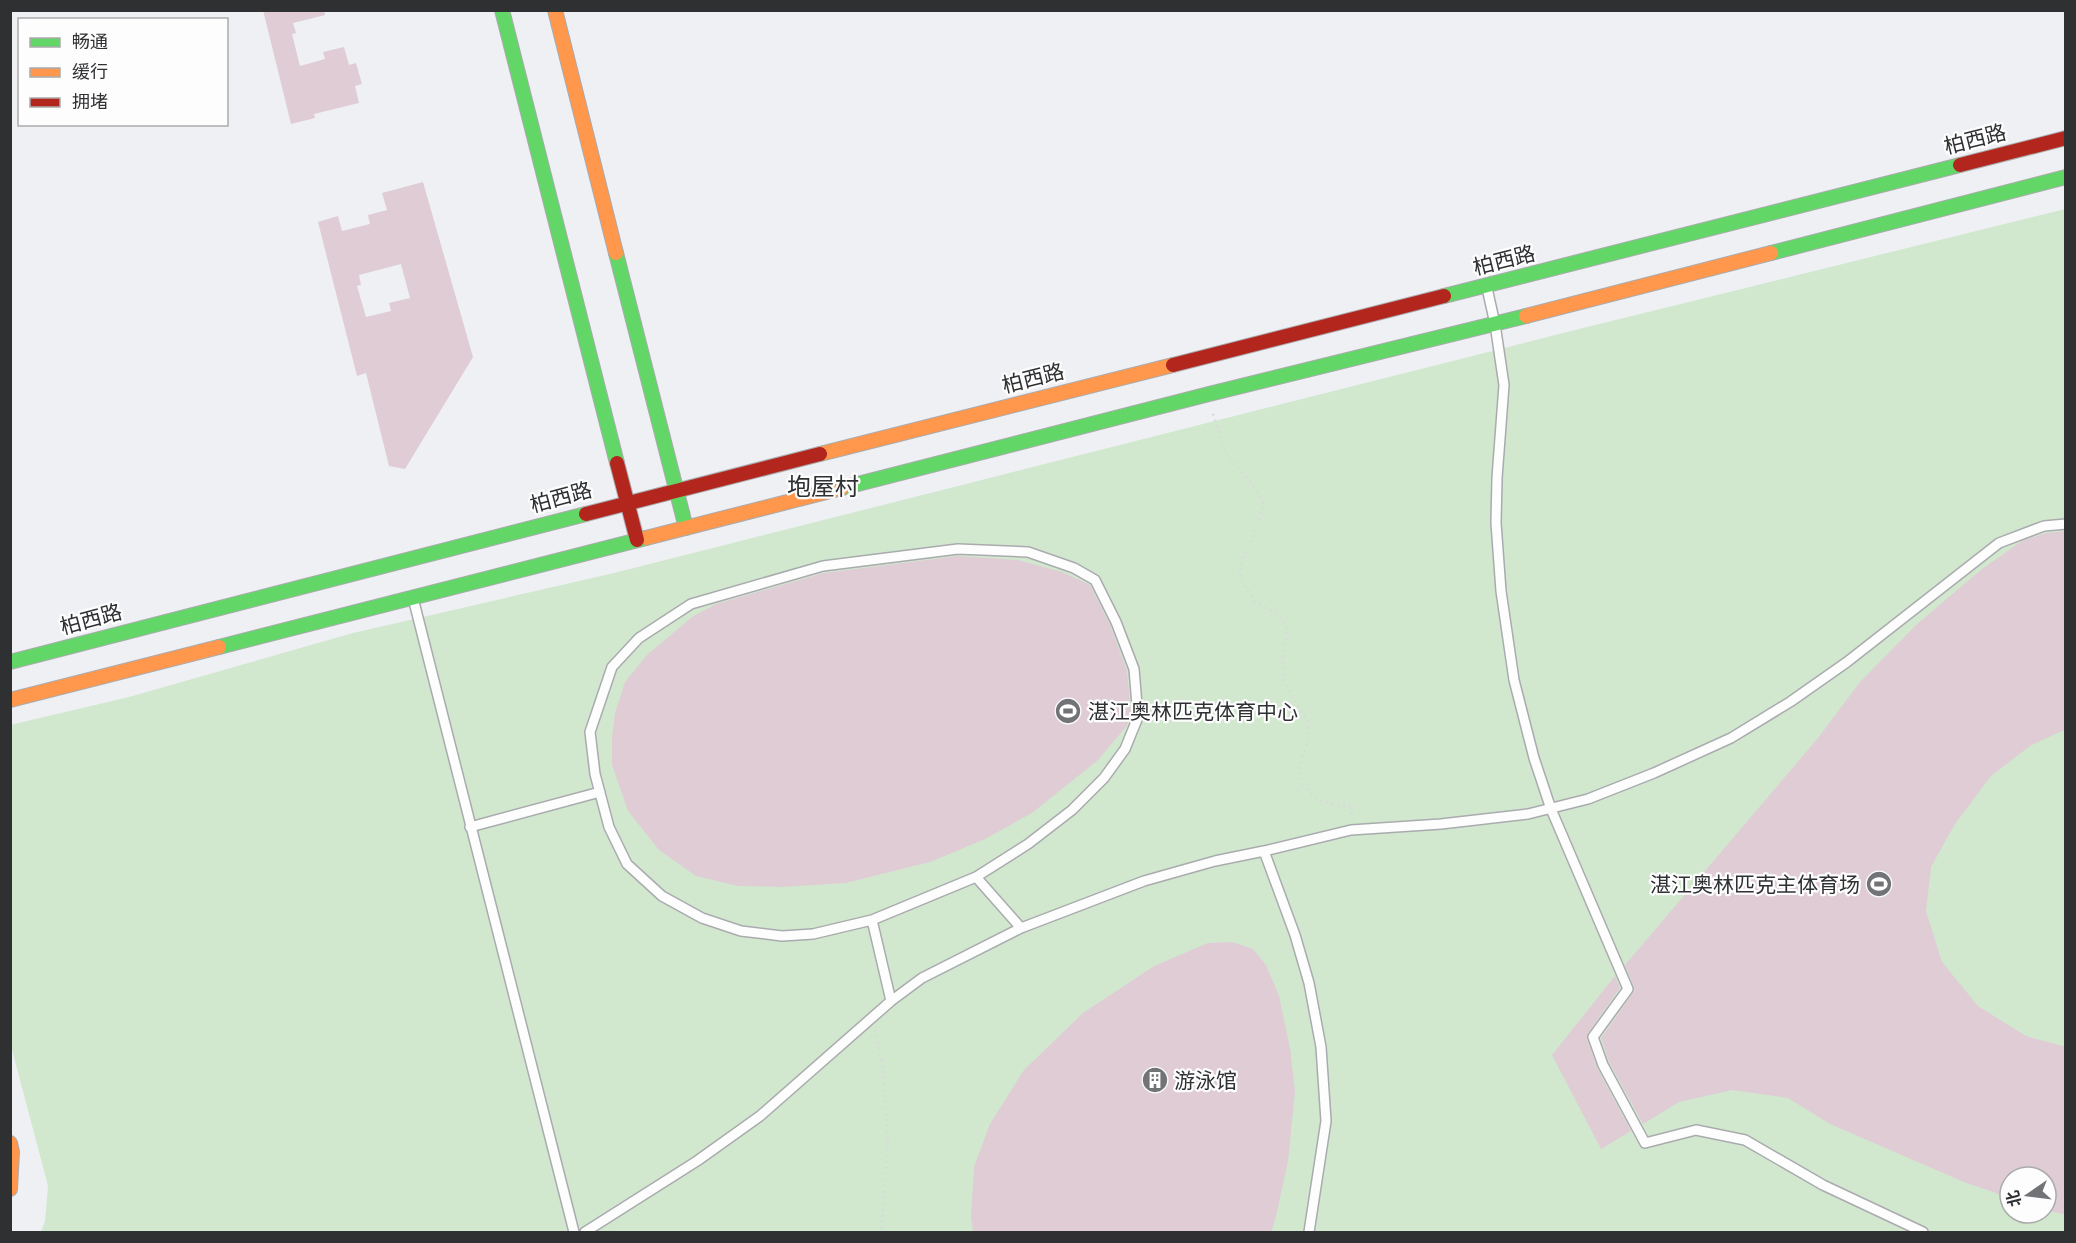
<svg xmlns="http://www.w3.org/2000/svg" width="2076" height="1243" viewBox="0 0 2076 1243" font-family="'Zilla Slab','Noto Sans SC',serif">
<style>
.green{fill:#d1e8cf;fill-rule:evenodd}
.building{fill:#dfccd5;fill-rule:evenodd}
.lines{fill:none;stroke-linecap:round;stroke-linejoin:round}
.lane-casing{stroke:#aaabae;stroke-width:12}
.fast-casing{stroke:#aaabae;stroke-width:16}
.slow-casing{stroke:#aaabae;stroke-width:16}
.jam-casing{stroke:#aaabae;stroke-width:16}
.path{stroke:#d9d9da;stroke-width:3;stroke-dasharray:1.5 4.5;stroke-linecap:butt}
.lane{stroke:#fdfdfd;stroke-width:9}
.fast{stroke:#63d668;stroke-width:14}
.slow{stroke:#ff974d;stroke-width:14}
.jam{stroke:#b3261e;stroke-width:14}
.labels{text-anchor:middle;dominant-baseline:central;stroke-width:4.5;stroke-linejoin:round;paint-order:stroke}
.street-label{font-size:21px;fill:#2f3032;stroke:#fdfdfe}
.poi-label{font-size:21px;fill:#2f3032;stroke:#fdfdfe;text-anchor:start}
.quarter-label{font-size:24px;fill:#2f3032;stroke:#fdfdfe}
</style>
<rect width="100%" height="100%" fill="#eff0f4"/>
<path class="green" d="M2065,209V1232H41L45,1221L48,1186L11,1046L10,725L129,697L353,633L614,573L1571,331ZM2010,1177H2046V1213H2010Z"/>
<path class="building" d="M263,10H324L325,15L293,23L296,33L292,34L300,66L325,59L323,52L344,47L349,65L356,63L362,84L355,86L359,103L314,114L315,118L291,124Z
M423,182L473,357L405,469L389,466L366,373L357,376L318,222L338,216L342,231L370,224L368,215L387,210L382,193ZM401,264L410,298L389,303L391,311L366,317L357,286L361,285L359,275Z
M2066,531V729L2030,746L1991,776L1955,824L1931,867L1926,911L1942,962L1978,1006L2026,1036L2066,1047V1215L2046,1210V1177H2010V1198L1964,1182L1830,1124L1788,1098L1732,1090L1679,1102L1643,1124L1609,1062L1601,1038L1635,990L1625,965L1818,738L1860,682L1917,624L1982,569L2022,541L2046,533Z
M958,556L1018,560L1062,572L1090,585L1110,625L1127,671L1131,716L1126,727L1098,760L1032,813L985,839L930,862L846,883L782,887L738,886L696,876L659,850L628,811L612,765V737L615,713L625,682L647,655L692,617L716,604L824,573Z
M1232,942L1253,949L1266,965L1279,996L1290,1048L1295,1091L1288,1161L1276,1216L1271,1233H973L971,1216L974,1167L990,1124L1024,1070L1083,1013L1154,966L1208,943Z
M1615,976L1620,988L1588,1033L1587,1039L1597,1068L1631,1131L1601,1149L1552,1055Z"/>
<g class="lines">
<g class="lane-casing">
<path id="lane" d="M1487,288L1495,324L1504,385L1497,478L1496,523L1501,591L1514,680L1534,758L1551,809L1628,989L1593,1037L1603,1065L1645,1143L1696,1130L1745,1140L1823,1185L1923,1232
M958,549L1028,552L1074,568L1095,580L1116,622L1134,669L1138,717L1125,749L1104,778L1072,810L1028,844L976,877L872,920L813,934L782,936L741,931L702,918L662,896L627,864L609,827L595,774L590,732L612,667L639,638L691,604L823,566Z
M413,598L574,1232
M470,827L600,792
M1264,851L1295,935L1309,983L1321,1047L1326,1121L1309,1232
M976,877L1021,928
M872,920L891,1001
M585,1232L697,1161L760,1116L891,1001L922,978L1021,928L1144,881L1215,861L1264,851L1351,830L1441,824L1528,814L1588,799L1654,773L1731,738L1790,702L1847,662L1999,543L2044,526L2066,524"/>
</g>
<g class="fast-casing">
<path id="fast" d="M502,10L617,463
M616,253L686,528
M1771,253L2066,177
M1444,296L1960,165
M842,488L1209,394L1526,316
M219,647L646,538
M10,662L586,514"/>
</g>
<g class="slow-casing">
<path id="slow" d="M555,10L616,253
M1526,316L1771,253
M820,454L1173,365
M646,538L842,488
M10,700L219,647
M10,1143L12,1152L10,1189"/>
</g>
<g class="jam-casing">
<path id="jam" d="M1960,165L2066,138
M1173,365L1444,296
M617,463L637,540
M586,514L820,454"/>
</g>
<path class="path" d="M1213,414L1226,453L1254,487L1264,504L1258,525L1240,566L1242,582L1256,602L1277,614L1288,629L1283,652V679L1298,707L1308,721L1309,738L1298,770L1304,786L1316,798L1337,806L1352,804L1351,820
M875,1030L883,1068L888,1142L881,1232"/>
<use href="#lane" class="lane"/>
<use href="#fast" class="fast"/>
<use href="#slow" class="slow"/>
<use href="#jam" class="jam"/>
</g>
<defs>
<g id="stadium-disc" transform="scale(1.35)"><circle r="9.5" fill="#727376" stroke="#fdfdfe"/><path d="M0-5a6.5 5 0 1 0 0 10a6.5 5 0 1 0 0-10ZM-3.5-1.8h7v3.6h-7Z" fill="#fff"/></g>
<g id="building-disc" transform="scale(1.35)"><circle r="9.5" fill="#727376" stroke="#fdfdfe"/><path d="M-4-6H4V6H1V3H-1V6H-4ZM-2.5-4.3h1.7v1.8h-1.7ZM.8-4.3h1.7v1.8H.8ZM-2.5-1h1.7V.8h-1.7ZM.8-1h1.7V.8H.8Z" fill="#fff"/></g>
</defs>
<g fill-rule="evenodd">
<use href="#stadium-disc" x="1068" y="711"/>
<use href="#stadium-disc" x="1879" y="884"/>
<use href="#building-disc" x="1155" y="1080"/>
</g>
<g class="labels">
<g class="street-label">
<text transform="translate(1975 139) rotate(-14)">柏西路</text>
<text transform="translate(1504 260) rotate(-14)">柏西路</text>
<text transform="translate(1033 378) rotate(-14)">柏西路</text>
<text transform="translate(561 497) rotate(-15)">柏西路</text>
<text transform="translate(91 619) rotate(-15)">柏西路</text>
</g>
<g class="poi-label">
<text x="1088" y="711">湛江奥林匹克体育中心</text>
<text x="1860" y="884" text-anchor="end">湛江奥林匹克主体育场</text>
<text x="1174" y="1080">游泳馆</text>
</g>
<g class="quarter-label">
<text x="823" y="486">垉屋村</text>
</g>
</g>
<rect width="2076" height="1243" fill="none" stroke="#2f3032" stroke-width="24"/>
<rect x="18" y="18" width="210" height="108" fill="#fdfdfe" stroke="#ababac" stroke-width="1.5"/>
<rect x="30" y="38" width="30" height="9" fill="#63d668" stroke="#ababac" stroke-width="1.5"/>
<text x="72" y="48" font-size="18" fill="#2f3032">畅通</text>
<rect x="30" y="68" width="30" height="9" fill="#ff974d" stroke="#ababac" stroke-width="1.5"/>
<text x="72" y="78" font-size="18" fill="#2f3032">缓行</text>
<rect x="30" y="98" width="30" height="9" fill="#b3261e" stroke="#ababac" stroke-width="1.5"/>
<text x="72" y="108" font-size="18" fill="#2f3032">拥堵</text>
<g transform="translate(2028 1195) rotate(256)"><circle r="28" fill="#fdfdfe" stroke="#ababac" stroke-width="1.5"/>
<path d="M0-4.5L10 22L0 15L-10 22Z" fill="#727376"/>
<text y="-9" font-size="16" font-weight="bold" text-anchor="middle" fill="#2f3032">北</text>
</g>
</svg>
